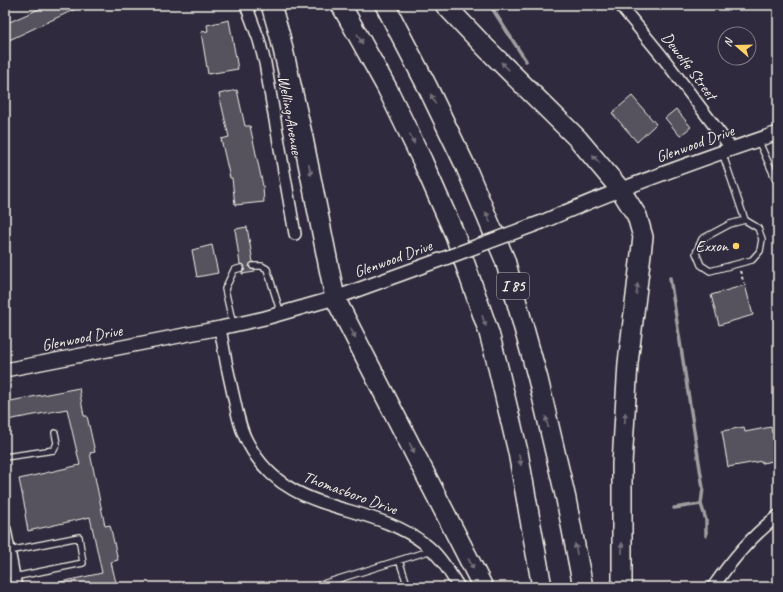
<svg xmlns="http://www.w3.org/2000/svg" width="783" height="592" viewBox="0 0 783 592" font-family="Caveat,sans-serif">
<style>
.lines{fill:none;stroke-linecap:round;stroke-linejoin:round}
.stream{stroke:#a19ea0;stroke-width:3.5}
.building{fill:#56525f;stroke:#f4f1e8}
.service-casing{stroke:#f4f1e8;stroke-width:8}
.minor-casing{stroke:#f4f1e8;stroke-width:14}
.tertiary-casing{stroke:#f4f1e8;stroke-width:16}
.motorway-casing{stroke:#f4f1e8;stroke-width:22}
.path{stroke:#f4f1e8;stroke-width:2;stroke-dasharray:3 3;stroke-linecap:butt}
.service{stroke:#2f2a3d;stroke-width:5.5}
.minor{stroke:#2f2a3d;stroke-width:11}
.tertiary{stroke:#2f2a3d;stroke-width:13}
.motorway{stroke:#2f2a3d;stroke-width:19}
.tertiary-bridge-casing{stroke:#f4f1e8;stroke-width:16;stroke-linecap:butt}
.tertiary-bridge{stroke:#2f2a3d;stroke-width:13}
.oneway{fill:#747079}
.poi-dot{fill:#ffd166;stroke:#2f2a3d;stroke-width:1.5}
.labels{text-anchor:middle;dominant-baseline:central;stroke-width:3;stroke-linejoin:round;paint-order:stroke}
.shield{fill:#2f2a3d;stroke:#b9b5b5;stroke-width:1}
.shield-label{font-size:15px;font-weight:bold;fill:#f4f1e8}
.street-label{font-size:16px;fill:#f4f1e8;stroke:#2f2a3d}
.poi-label{font-size:16px;fill:#f4f1e8;stroke:#2f2a3d;text-anchor:end}
</style>
<rect width="100%" height="100%" fill="#2f2a3d"/>
<filter id="ink" filterUnits="userSpaceOnUse"><feTurbulence type="fractalNoise" baseFrequency=".025" numOctaves="2"/><feDisplacementMap in="SourceGraphic" scale="8" xChannelSelector="R" yChannelSelector="G"/><feConvolveMatrix kernelMatrix="1 2 1 2 8 2 1 2 1" color-interpolation-filters="sRGB"/></filter>
<g filter="url(#ink)">
<g class="lines">
<path class="stream" d="M490,5L526,61
M670,278L701,475L703,488L701,504L706,520V536
M674,508L701,504"/>
</g>
<path class="building" d="M48,5H84L5,42V24Z
M229,20L238,69L208,74L201,32L208,31L207,25Z
M237,90L245,126H250L263,186L264,202L235,205L232,178H230L221,139L229,137L219,94Z
M632,96L656,124L637,142L612,113Z
M676,109L691,127L680,136L665,118Z
M247,227L253,262L250,264L249,266L251,269L254,270L255,272L242,274V272L244,271L245,267L244,265L240,264L235,229Z
M212,245L218,273L197,277L192,250Z
M745,285L753,315L719,325L711,295Z
M79,388L84,416H87L95,452L90,453L105,526L110,525L118,560L111,562L117,587H57L56,583L102,573L90,517L28,531L25,514L26,513L19,479L80,465L67,409L7,420L5,402Z
M744,427L745,432L771,427L772,433L778,432V460L762,463V461L728,467L722,431Z"/>
<g class="lines">
<g class="service-casing">
<path id="service" d="M758,140L778,184
M722,152L745,220L730,224L702,239L696,253L701,265L710,271L752,260L760,251L762,239L758,228L745,220
M253,266H262L267,269L281,314
M233,325L225,289L234,270L241,268
M5,457L54,450L57,443L55,433
M9,551L79,537L83,563L14,577
M399,560L408,587
M313,587L432,550"/>
</g>
<g class="minor-casing">
<path id="minor" d="M246,5L259,40L265,63L295,234
M620,5L661,55L731,148
M220,328C224,353 229,378 235,403C238,417 241,431 248,443C287,518 367,499 425,544C440,555 449,572 459,587
M5,529L16,587
M713,587C731,561 752,535 778,516"/>
</g>
<g class="tertiary-casing">
<path id="tertiary" d="M542,222C619,188 698,160 778,133
M5,370L220,328L265,318L335,298L448,257"/>
</g>
<g class="motorway-casing">
<path id="motorway" d="M271,5L280,36L303,138L335,298L483,587
M341,5L387,88L422,160L455,235L489,333L497,363L518,452L542,587
M385,5L427,86L465,165L505,260L538,379L566,499L583,587
M445,5L487,49L578,139L620,189L637,216L643,237L628,363L622,464V587"/>
</g>
<path class="path" d="M740,271L744,283"/>
<use href="#service" class="service"/>
<use href="#minor" class="minor"/>
<use href="#tertiary" class="tertiary"/>
<use href="#motorway" class="motorway"/>
<g class="tertiary-bridge-casing">
<path id="tertiary-bridge" d="M448,257L542,222"/>
</g>
<use href="#tertiary-bridge" class="tertiary-bridge"/>
</g>
<defs><path id="oneway-solid" d="M-6-.8H1V-3.2L6.5 0L1 3.2V.8H-6Z"/></defs>
<g class="oneway">
<use href="#oneway-solid" transform="translate(360 39) rotate(61)"/>
<use href="#oneway-solid" transform="translate(505 66) rotate(-135)"/>
<use href="#oneway-solid" transform="translate(433 99) rotate(-116)"/>
<use href="#oneway-solid" transform="translate(412 139) rotate(64)"/>
<use href="#oneway-solid" transform="translate(596 159) rotate(-130)"/>
<use href="#oneway-solid" transform="translate(310 170) rotate(79)"/>
<use href="#oneway-solid" transform="translate(488 217) rotate(-113)"/>
<use href="#oneway-solid" transform="translate(637 289) rotate(-83)"/>
<use href="#oneway-solid" transform="translate(484 321) rotate(71)"/>
<use href="#oneway-solid" transform="translate(353 333) rotate(63)"/>
<use href="#oneway-solid" transform="translate(625 418) rotate(-86)"/>
<use href="#oneway-solid" transform="translate(547 422) rotate(-103)"/>
<use href="#oneway-solid" transform="translate(412 448) rotate(63)"/>
<use href="#oneway-solid" transform="translate(520 460) rotate(79)"/>
<use href="#oneway-solid" transform="translate(622 548) rotate(-91)"/>
<use href="#oneway-solid" transform="translate(576 549) rotate(-101)"/>
<use href="#oneway-solid" transform="translate(471 564) rotate(63)"/>
</g>
</g>
<circle class="poi-dot" cx="736" cy="246" r="4"/>
<g class="labels">
<rect class="shield" x="497" y="273" width="32" height="26" rx="3"/>
<g class="shield-label">
<text x="513" y="286">I 85</text>
</g>
<g class="street-label">
<text transform="translate(689 66) rotate(53)">Dewolfe Street</text>
<text transform="translate(290 115) rotate(80)">Welling Avenue</text>
<text transform="translate(695 144) rotate(-20)">Glenwood Drive</text>
<text transform="translate(393 259) rotate(-20)">Glenwood Drive</text>
<text transform="translate(82 338) rotate(-11)">Glenwood Drive</text>
<text transform="translate(350 493) rotate(20)">Thomasboro Drive</text>
</g>
<g class="poi-label">
<text x="728" y="246">Exxon</text>
</g>
</g>
<rect width="783" height="592" fill="none" stroke="#2f2a3d" stroke-width="20"/>
<rect x="10" y="10" width="763" height="572" fill="none" stroke="#f4f1e8" stroke-width="1.5" filter="url(#ink)"/>
<g transform="translate(737 46) rotate(290)"><circle r="19" fill="#2f2a3d" stroke="#7e7a81"/>
<path d="M0-3L7 15L0 10L-7 15Z" fill="#ffd166"/>
<text y="-6" font-size="11" font-weight="bold" text-anchor="middle" fill="#f4f1e8">N</text>
</g>
</svg>
